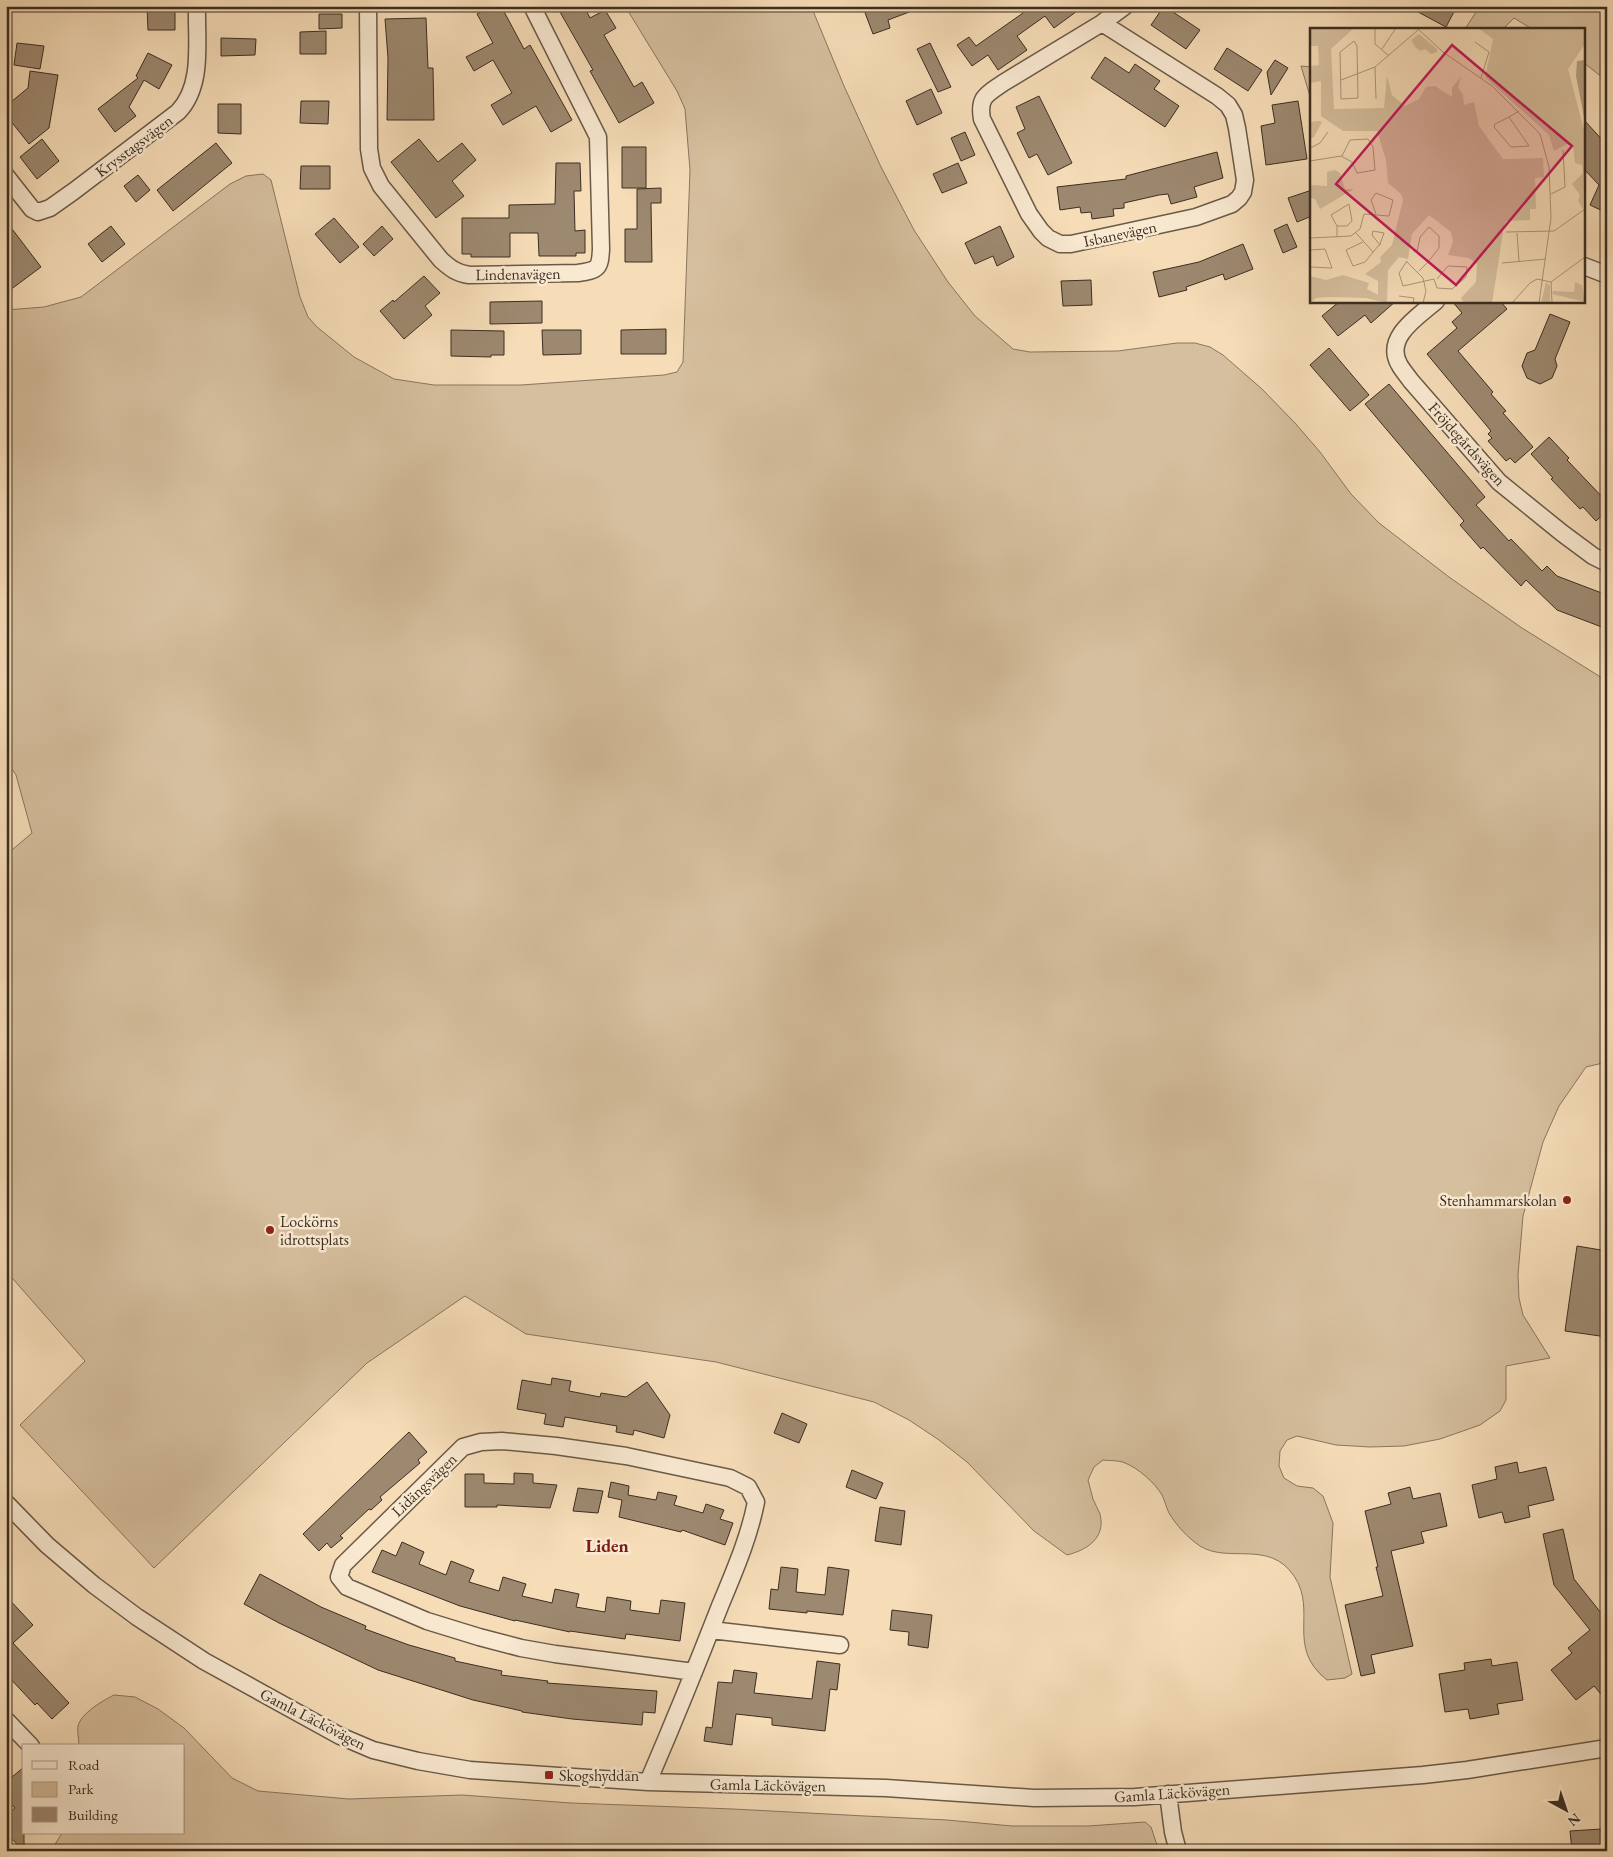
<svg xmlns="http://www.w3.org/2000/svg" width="1613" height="1857" viewBox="0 0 1613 1857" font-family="'EB Garamond',serif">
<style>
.green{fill:#d6bf9e;stroke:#897660}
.building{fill:#9d8970;stroke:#3c2e21}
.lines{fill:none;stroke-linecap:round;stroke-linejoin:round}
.street-casing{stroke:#6a5a47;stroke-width:19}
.street{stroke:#f9e9d1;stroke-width:16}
.poi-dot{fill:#8f2418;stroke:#f9e9d1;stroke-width:2}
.labels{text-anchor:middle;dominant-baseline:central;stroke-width:5;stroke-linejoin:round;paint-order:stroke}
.street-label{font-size:16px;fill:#3c2e21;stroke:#f9e9d1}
.poi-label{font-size:16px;fill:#3c2e21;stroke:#f9e9d1;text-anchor:start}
.neighbourhood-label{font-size:18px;font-weight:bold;fill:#7a1f14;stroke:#f9e9d1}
.inset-road{fill:none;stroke:#ac977c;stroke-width:1}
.view{fill:#c2185b;fill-opacity:0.15;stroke:#c2185b;stroke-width:2.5}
.inset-edge{fill:none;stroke:#3c2e21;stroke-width:2.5}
</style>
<rect width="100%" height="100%" fill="#f6ddb8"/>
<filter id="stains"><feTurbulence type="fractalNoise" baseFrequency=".004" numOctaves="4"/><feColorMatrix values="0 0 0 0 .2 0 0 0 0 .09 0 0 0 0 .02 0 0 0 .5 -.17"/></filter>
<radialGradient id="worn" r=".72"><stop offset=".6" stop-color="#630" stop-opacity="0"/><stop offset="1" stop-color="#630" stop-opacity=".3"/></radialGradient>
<path class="green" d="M625,6H811L844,86L881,167L914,230L948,282L975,316L1013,349L1030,352L1118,351L1177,343H1195L1210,347L1223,355L1262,389L1295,423L1320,452L1351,494L1379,523L1449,577L1522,628L1607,681V1062L1586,1067L1559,1106L1543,1142L1523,1216L1518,1275L1519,1298L1523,1315L1550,1358L1506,1366V1400L1500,1411L1480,1425L1440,1439L1404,1446L1370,1447L1336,1445L1297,1436L1287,1440L1280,1451L1279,1466L1284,1478L1297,1486L1313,1488L1323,1496L1333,1523L1330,1577L1352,1674L1345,1678L1327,1680C1285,1647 1318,1611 1294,1576C1269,1539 1229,1564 1200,1546C1188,1538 1176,1525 1169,1513C1166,1507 1165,1501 1162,1495C1155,1483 1138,1468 1125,1463C1119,1460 1110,1461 1103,1460L1094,1467L1088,1480C1090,1486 1091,1493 1093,1499C1095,1504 1098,1509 1100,1514C1106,1538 1087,1550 1067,1555L1034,1531L967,1462L939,1440L909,1420L874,1402L716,1362L526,1334L465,1296L367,1363L154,1568L20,1425L85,1361L6,1271V855L32,833L16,775L6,760V310L44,307L81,297L230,184L246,176L263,174L271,180L300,297L308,317L317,327L354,357L394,379L434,385H521L664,375L677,372L683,362L690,170L685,109L677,91Z
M1480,6H1607V81L1584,63V29H1532L1514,18L1503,29H1465Z
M1301,66L1312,67V103Z
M114,1695L135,1697L158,1709L184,1728L232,1778L258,1791L349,1799L462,1795L571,1803L733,1809L865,1816L947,1820L1012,1826H1088L1145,1822L1151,1827L1159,1851H51L62,1833H184V1746H79C79,1740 77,1732 78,1726C81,1713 104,1700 114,1695Z"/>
<path class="building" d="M147,6H175V30H148Z
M491,6H501L524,49L530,45L572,120L551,132L536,106L503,125L491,105L512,93L493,60L474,71L466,57L493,43L477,14Z
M570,6H584L590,18L605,10L616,28L604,35L634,87L642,82L654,103L619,123L590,71L593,70L560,12Z
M874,6H920V8L888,20L890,28L873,34L864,10Z
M1017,6H1084L1054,28L1045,16L1017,36L1027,50L998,70L988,55L972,66L957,45L969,37L976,46L1023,13Z
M1164,6L1200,30L1186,49L1151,25Z
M1407,6H1457L1446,27Z
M319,14H342V28L319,29Z
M426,18L428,68H433L434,120H387L388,58L385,19Z
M326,31V54H300V32Z
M221,38L256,39L255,55L221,56Z
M17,43L44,46L40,69L14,65Z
M930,43L951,87L938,92L917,49Z
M1227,48L1262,70L1248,91L1214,69Z
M148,53L172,65L159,89L144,80L129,107L136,116L115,132L98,109L138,78L136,76Z
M1105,57L1129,73L1135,64L1160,81L1154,89L1179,106L1165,127L1091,78Z
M1275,60L1288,68L1271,95L1267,72Z
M30,71L58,75L49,128L29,144L6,115V106L28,88Z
M931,89L942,113L917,125L906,101Z
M1039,96L1072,163L1048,175L1037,154L1029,158L1017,133L1025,129L1016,107Z
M301,101H329L328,124L300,123Z
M1298,101L1307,159L1266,165L1261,126L1275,123L1272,105Z
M218,104H241V134L218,133Z
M1584,120L1607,145V213L1590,205L1599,185L1584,169Z
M965,132L975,155L961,161L951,138Z
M42,139L59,161L37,179L20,157Z
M419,139L438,162L462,143L476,160L452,181L464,196L436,218L391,162Z
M216,143L232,163L173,211L157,190Z
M622,147H646V188H622Z
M1217,152L1223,178L1194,187L1197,197L1171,204L1168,194L1159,195L1124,203V208L1113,209L1114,216L1092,219L1091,212L1081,213L1080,207L1060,210L1057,187L1126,179V176Z
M556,163H580L581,191H574L575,231L585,230V253H576V256H539L538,233H510V257H471V254H462V218H509V205L555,204Z
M958,163L967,183L942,193L933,174Z
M301,166H330V189H300Z
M138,175L150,190L136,202L124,186Z
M661,188V203H651L652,262H625V229H637V189Z
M1312,190V216L1297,222L1288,198Z
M334,218L359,247L340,263L315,234Z
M6,221L41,267L6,293Z
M1287,224L1297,247L1283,253L1274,230Z
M111,226L125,244L102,262L88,244Z
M382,226L393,239L374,256L363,244Z
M1000,226L1014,257L997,266L993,256L975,264L965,243Z
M1243,244L1253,269L1225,280L1223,274L1186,287L1187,290L1159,297L1153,272L1199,262Z
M424,276L440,293L425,306L432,315L404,339L380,311L393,300L394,302Z
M1091,280L1092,305L1063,306L1061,281Z
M542,301V323L490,324V302Z
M1340,301H1396L1371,323L1365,315L1338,336L1322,316Z
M1452,301H1500L1507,309L1458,351L1493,392L1491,394L1506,411L1503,413L1533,447L1515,463L1510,458L1506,461L1488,441L1492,438L1488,434L1491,431L1427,354L1457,328L1452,322L1462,313Z
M1550,314L1570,322L1555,359L1557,366L1552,378L1540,384L1527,378L1522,366L1527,353L1535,350Z
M666,329V354H621V330Z
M451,330L504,331V355H491V357L451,356Z
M542,330H581V354L543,355Z
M1329,348L1369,395L1350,411L1310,365Z
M1389,384L1485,497L1476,505L1509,541L1511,539L1542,571L1547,566L1557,576L1607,595V629L1557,610L1526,580L1521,586L1483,547L1481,549L1460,525L1464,521L1365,404Z
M1549,437L1569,458L1567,460L1607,502V511L1596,521L1583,507L1580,509L1551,479L1553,478L1531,454Z
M1577,1246L1607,1251V1337L1565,1331Z
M552,1378L571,1381L569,1391L600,1397L601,1393L626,1397L647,1382L670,1415L664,1438L634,1430L633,1435L616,1432L617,1426L565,1417L563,1427L544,1424L546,1414L517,1409L522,1380L551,1385Z
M782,1413L807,1424L799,1443L774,1433Z
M409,1432L427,1452L418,1460L420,1463L380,1497L382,1500L371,1510L369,1509L340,1536L343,1538L331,1548L327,1543L319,1551L303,1534Z
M1517,1462L1519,1473L1546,1467L1554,1500L1528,1506L1530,1517L1505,1523L1502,1512L1479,1518L1472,1485L1497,1479L1495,1467Z
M852,1470L883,1483L876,1499L846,1487Z
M514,1473L533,1474V1483L557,1485L550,1508L497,1505V1507H465V1474H484V1483L514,1484Z
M611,1482L629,1486L628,1495L656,1500L658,1492L677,1496L674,1505L703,1513L706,1504L724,1510L720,1519L733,1523L725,1545L682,1530L681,1532L619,1517L622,1500L608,1497Z
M1410,1487L1413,1499L1440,1493L1447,1526L1421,1532L1424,1543L1391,1551L1413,1646L1371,1655L1375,1673L1361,1676L1345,1605L1383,1596L1376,1567H1378L1365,1511L1391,1504L1388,1493Z
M578,1488L603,1491L598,1513L573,1511Z
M880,1507L905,1511L901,1545L875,1541Z
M1563,1529L1574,1579L1605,1618L1607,1617V1701L1594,1686L1576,1700L1551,1670L1572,1653L1568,1648L1590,1630L1554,1585L1543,1534Z
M402,1542L424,1552L419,1564L446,1575L451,1561L474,1570L469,1582L499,1591L503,1577L526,1584L522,1596L552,1603L555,1589L579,1594L576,1607L605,1612L607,1597L631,1601L630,1610L659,1614L661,1600L685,1603L680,1641L626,1634L625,1639L570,1631V1632L515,1620V1621L460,1606L372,1572L382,1550L396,1556Z
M781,1567L798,1569L796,1592L825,1595L828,1567L849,1570L843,1615L807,1611V1613L769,1609L771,1589L778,1590Z
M260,1574L321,1607L366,1626L365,1629L409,1645L455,1658V1661L502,1671L501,1675L548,1681L547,1683L657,1691L655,1713L643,1712L642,1725L572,1719L522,1712V1711L473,1700L378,1670L279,1623L244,1604Z
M6,1596L33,1625L13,1643L69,1703L52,1719L37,1703L35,1705L6,1674Z
M892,1610L932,1615L928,1648L908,1645L909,1632L890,1630Z
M1491,1659L1492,1666L1517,1662L1523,1700L1497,1704L1499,1714L1470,1719L1468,1709L1445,1712L1439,1674L1465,1670L1464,1663Z
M817,1661L840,1664L837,1690L830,1689L825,1731L772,1725V1718L736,1714L732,1745L704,1741L706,1727L712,1728L718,1682L732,1683L734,1670L757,1673L754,1693L812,1699Z
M24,1767V1851H23L6,1832V1816L15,1808L6,1798V1782Z
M1601,1829L1602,1850L1572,1851L1570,1831Z"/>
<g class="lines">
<g class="street-casing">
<path id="street" d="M368,6L369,149L372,168L381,186L441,260C450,268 456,273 469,275L578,273C598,270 600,269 601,249L598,137L532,6
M1102,23L1217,96L1228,105L1234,115L1237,128L1245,180L1243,192L1239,198L1232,204L1196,217L1071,244H1060L1048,238L1041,231L1029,214L982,119C978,97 987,94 1003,83L1102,23L1125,6
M6,176L32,209L38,212L50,208L74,191L178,112C204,85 196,41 197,6
M1584,266L1607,275
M1436,301C1419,316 1384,337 1399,364C1402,370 1407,375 1411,381L1499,482L1562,533L1593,556L1607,563
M6,1503L47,1545L94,1585L137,1617L204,1661L340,1736L373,1750L418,1761L470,1770L648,1782L886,1788L1034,1798L1135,1797L1423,1775L1467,1770L1607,1748
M711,1630L840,1645
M6,1720L31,1746
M648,1782C673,1724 697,1665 720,1606C734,1572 749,1538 756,1502L748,1487L730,1478L626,1456L556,1446L502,1441L481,1442L463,1447L343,1565L339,1577L347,1587L427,1621L479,1637L521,1648L555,1654L694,1672
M1168,1794L1173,1832L1178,1851"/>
</g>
<use href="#street" class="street"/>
</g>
<g class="poi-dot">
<circle cx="1567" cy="1200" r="5"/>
<circle cx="270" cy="1230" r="5"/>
<rect x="544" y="1770" width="10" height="10" rx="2.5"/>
</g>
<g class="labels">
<g class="street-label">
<text transform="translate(134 146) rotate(-37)">Krysstagsvägen</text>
<text transform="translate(1120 234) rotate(-12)">Isbanevägen</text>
<text transform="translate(518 274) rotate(-1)">Lindenavägen</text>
<text transform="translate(1467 444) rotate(48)">Fröjdegårdsvägen</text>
<text transform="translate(424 1485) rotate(-44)">Lidängsvägen</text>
<text transform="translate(313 1719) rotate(27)">Gamla Läckövägen</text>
<text transform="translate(768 1785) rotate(1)">Gamla Läckövägen</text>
<text transform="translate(1172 1793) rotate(-4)">Gamla Läckövägen</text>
</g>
<g class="poi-label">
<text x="1557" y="1200" text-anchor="end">Stenhammarskolan</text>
<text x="280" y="1221">Lockörns<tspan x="280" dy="18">idrottsplats</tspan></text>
<text x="559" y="1775">Skogshyddan</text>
</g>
<g class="neighbourhood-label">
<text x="607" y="1545">Liden</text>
</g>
</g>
<g transform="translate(1310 28)">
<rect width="275" height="275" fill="#f6ddb8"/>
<path d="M0,0L43,1L21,21L24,81L74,80L77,48L82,67L95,78L109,71L116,59L125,58L142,69V60L151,48L148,60L153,66L154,77L164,74L169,98L193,131L233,130L234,149L225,150L226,181H220V192L196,193L194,198L182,275H154L151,270L166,254L167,236L159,230L138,227L143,214L141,204L119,187L102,206L98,231L89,229L78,242L77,275L56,270L19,269L6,270L0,275V248L16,252L33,247L59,255L57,261L68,267V253L55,246L71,234L70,229L82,217L93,172L91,166L78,155L76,132L67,103H33L11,88V53L0,55V38L9,37L8,18H0ZM168,0H275V16L258,41L275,106L273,181L268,173L270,167L262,156L273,145L272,137L265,135L263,117L257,116L244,123L239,107L175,49L183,11ZM109,6L127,21V24L121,26L115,21L111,23L106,20L101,12ZM9,93L12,94L4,109L0,111V94ZM25,142L30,145L35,161H44L10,181L5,171L0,170V157L17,158V144ZM236,254L240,258V275H231ZM265,254L272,257L275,274L242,266L243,263L264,264Z" fill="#d6bf9e"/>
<path d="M275,32V94L266,48L267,33Z" fill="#b7a285"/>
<path class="inset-road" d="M65,0V16L79,28M107,0L133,24L182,58L230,106L239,139L241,190L229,275M44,13L47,18L48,70L31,71L30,24ZM165,14L179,24L171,50M72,21L86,0M65,39L66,71M31,52L65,39L108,2M199,89L219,118L201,119L184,99L185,96L199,89L209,83M0,120L10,115L18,104M0,133L31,128L42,134L47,145L65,142L63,119L58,111L40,112L32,128M241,166L255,159L253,122M196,204L244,203L275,181M46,205L63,224M207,205L209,233M27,209V198L21,187L39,176L42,193L37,198H27M0,210L41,208L50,201L54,186L79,188L83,172L66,165L61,172L66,186M53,214L36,222L43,238L55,234L64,223L69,217H70V216L74,205L63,203L62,207L70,217M0,222L15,221L22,240L0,239M96,233L113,250L116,263L113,275M97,233L89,245L93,258L124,251L127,260L142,261L156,249L157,239L138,238L127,251M192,235L236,231M109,243L118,234L129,220V208L119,199L110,209L107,224L118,234M241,254L242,275M89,268L104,270L103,275M202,275L220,255L227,251L241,254L275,229"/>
<path class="view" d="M142,17L262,118L146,257L26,156Z"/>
<rect width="275" height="275" class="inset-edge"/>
</g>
<rect width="1613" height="1857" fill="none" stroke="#f6ddb8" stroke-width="25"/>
<rect x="8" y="8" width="1598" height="1842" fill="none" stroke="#3c2e21" stroke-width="2.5"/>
<rect x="12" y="12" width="1588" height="1832" fill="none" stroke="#3c2e21"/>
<rect x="22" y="1744" width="162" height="90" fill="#f9e9d1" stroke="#ad9e8b"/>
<rect x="32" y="1761" width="25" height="8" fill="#f9e9d1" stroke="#ad9e8b"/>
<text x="68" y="1770" font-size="15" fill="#3c2e21">Road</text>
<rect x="32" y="1782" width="25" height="15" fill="#d6bf9e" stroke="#ad9e8b"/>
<text x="68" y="1794" font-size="15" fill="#3c2e21">Park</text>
<rect x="32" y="1807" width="25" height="15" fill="#9d8970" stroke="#ad9e8b"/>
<text x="68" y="1820" font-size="15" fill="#3c2e21">Building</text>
<g transform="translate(1566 1810) rotate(140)" stroke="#f9e9d1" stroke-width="4" paint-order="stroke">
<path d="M0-4L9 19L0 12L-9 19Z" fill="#3c2e21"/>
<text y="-8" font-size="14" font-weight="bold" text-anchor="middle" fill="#3c2e21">N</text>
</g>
<rect width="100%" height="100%" filter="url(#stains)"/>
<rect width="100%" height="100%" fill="url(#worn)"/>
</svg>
